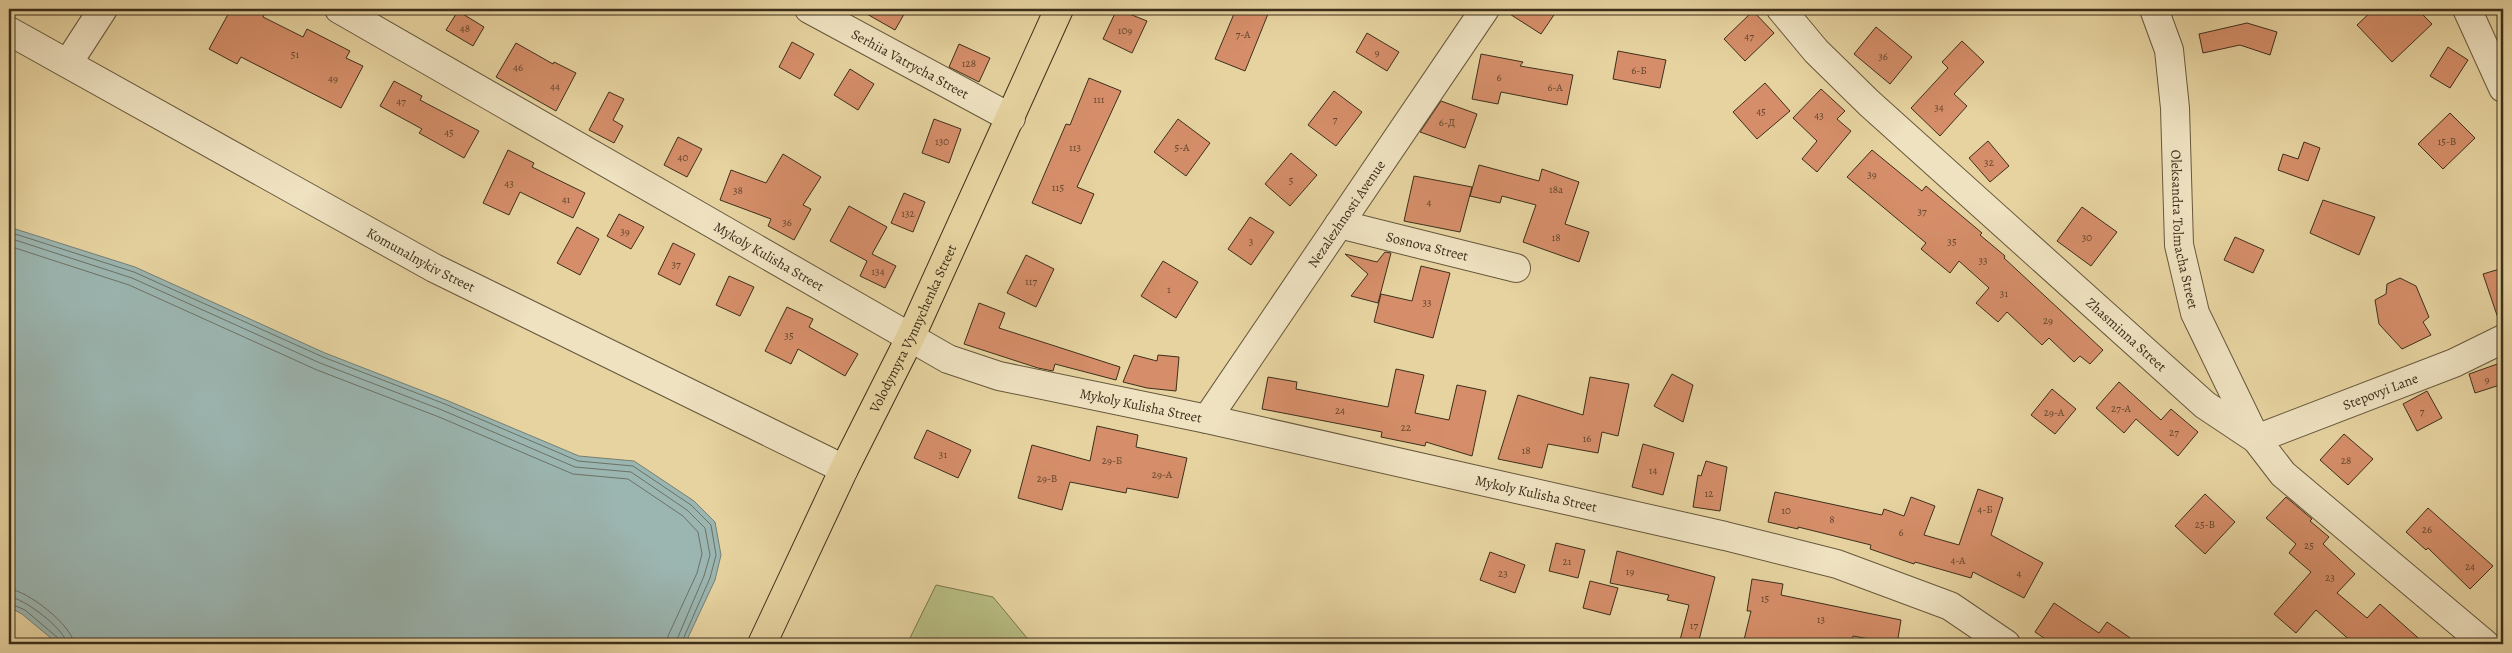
<svg xmlns="http://www.w3.org/2000/svg" width="2512" height="653" viewBox="0 0 2512 653" font-family="Alegreya,serif">
<style>
.green{fill:#b7bc82;stroke:#7a764e}
.water{fill:#9bb5b0;stroke:#757f74}
.lines{fill:none;stroke-linecap:round;stroke-linejoin:round}
.shore{stroke:#6c7266;stroke-width:1}
.building{fill:#d58e69;stroke:#3d2f1b}
.minor-casing{stroke:#67583c;stroke-width:30}
.major-casing{stroke:#3d2f1b;stroke-width:30}
.minor{stroke:#efe2c1;stroke-width:28}
.major{stroke:#e6d3a0;stroke-width:28}
.labels{text-anchor:middle;dominant-baseline:central;stroke-width:5;stroke-linejoin:round;paint-order:stroke}
.number-label{font-size:11px;fill:#63472e}
.street-label{font-size:14px;fill:#3d2f1b;stroke:#efe2c1}
</style>
<rect width="100%" height="100%" fill="#e6d3a0"/>
<filter id="stains"><feTurbulence type="fractalNoise" baseFrequency=".004" numOctaves="4"/><feColorMatrix values="0 0 0 0 .2 0 0 0 0 .09 0 0 0 0 .02 0 0 0 .5 -.17"/></filter>
<radialGradient id="worn" r=".72"><stop offset=".6" stop-color="#630" stop-opacity="0"/><stop offset="1" stop-color="#630" stop-opacity=".3"/></radialGradient>
<path class="green" d="M936,585L993,597L1032,644H907Z"/>
<path class="water" d="M9,227L135,267L325,353L446,400L579,456L634,461L694,501L715,522L721,555L715,580L685,644H58L22,614L9,607Z"/>
<g class="lines">
<path class="shore" d="M9,232L134,272L323,357L445,404L578,461L633,466L691,505L711,525L716,555L710,578L681,644
M9,238L132,278L320,363L442,410L575,467L631,472L687,510L705,528L710,555L704,576L675,644
M9,246L129,285L317,370L439,417L573,474L628,479L683,516L698,532L702,554L697,573L668,636L667,644
M9,589C27,590 73,626 74,644
M9,597C23,597 66,630 67,644
M9,603L25,610L58,638L60,644"/>
</g>
<path class="building" d="M231,9H267L263,17L303,37L307,29L350,51L346,58L363,66L341,108L241,57L237,64L209,49Z
M858,9H907L895,30Z
M1117,9L1147,21L1132,53L1103,39Z
M1236,9H1270L1245,71L1215,59Z
M1502,9H1558L1541,34Z
M2374,9H2417L2432,24L2392,62L2357,25Z
M458,11L484,27L473,46L446,30Z
M1753,11L1774,33L1745,61L1724,39Z
M2247,23L2277,32L2270,55L2240,45L2203,53L2199,34Z
M1876,27L1912,57L1890,84L1854,54Z
M1367,33L1399,52L1387,71L1356,52Z
M1962,41L1984,62L1954,94L1967,106L1940,136L1911,108L1948,68L1942,62Z
M792,42L814,54L800,79L779,67Z
M516,43L553,64L554,62L576,73L556,111L496,77Z
M959,44L990,58L979,82L949,67Z
M2448,47L2468,60L2450,88L2430,76Z
M1618,51L1666,60L1660,88L1613,79Z
M1481,54L1523,62L1520,66L1573,75L1567,105L1501,92L1498,104L1472,99Z
M850,69L874,84L858,110L834,95Z
M1089,78L1121,91L1077,187L1094,194L1081,224L1032,203L1066,124L1070,125Z
M394,81L422,96L420,100L479,131L464,158L419,133L422,129L380,106Z
M1765,83L1790,111L1757,139L1733,112Z
M1821,89L1845,111L1837,119L1851,131L1817,172L1802,159L1817,141L1793,118Z
M1334,91L1362,112L1336,146L1308,125Z
M609,92L624,99L613,120L623,126L614,143L589,130Z
M1441,101L1477,114L1465,148L1420,132Z
M2450,113L2475,138L2443,169L2418,144Z
M934,119L961,129L949,163L922,153Z
M1178,119L1210,143L1186,176L1154,152Z
M678,137L702,149L687,177L664,165Z
M1988,141L2009,166L1990,182L1969,158Z
M2304,142L2320,148L2308,181L2278,170L2283,154L2298,159Z
M508,150L534,163L532,167L585,193L573,218L520,192L509,215L483,203Z
M1872,150L1922,191L1926,186L1982,233L1980,235L2005,256L2004,258L2103,350L2090,364L2080,356L2074,362L2049,338L2042,345L2007,312L1998,322L1976,303L1989,288L1959,261L1950,273L1921,249L1926,243L1847,177Z
M1291,153L1317,175L1290,206L1265,184Z
M783,154L821,177L803,205L811,209L794,240L768,226L771,219L720,200L731,170L766,183Z
M1479,165L1539,181L1542,169L1579,182L1565,224L1589,232L1579,262L1523,242L1536,205L1502,196L1500,203L1470,196Z
M1414,176L1472,187L1460,232L1404,221Z
M904,193L925,202L913,232L891,223Z
M2323,200L2375,217L2359,255L2310,233Z
M849,206L887,227L872,254L896,266L885,288L860,276L867,261L830,241Z
M2082,207L2117,232L2091,266L2057,241Z
M619,214L644,227L631,249L607,236Z
M1250,217L1274,232L1251,265L1228,249Z
M577,227L599,239L580,275L557,263Z
M2235,237L2264,250L2253,273L2224,260Z
M673,243L695,254L680,285L658,274Z
M1385,252L1391,253L1378,303L1351,296L1368,274L1345,254L1377,262Z
M1026,255L1054,269L1036,307L1007,293Z
M1163,261L1198,282L1176,318L1141,296Z
M1421,266L1450,273L1433,338L1374,322L1381,294L1412,301Z
M2503,268V324H2500L2483,274Z
M729,276L754,287L740,316L716,305Z
M2400,278L2416,286L2429,317L2423,322L2431,335L2402,349L2379,324L2375,300L2386,294L2387,284Z
M979,303L1005,313L999,328L1120,367L1116,380L1055,364L1053,371L1038,368L964,344Z
M787,307L813,319L809,327L858,354L845,376L798,349L791,364L765,351Z
M1134,355L1157,361L1158,355L1179,357L1176,391L1147,388L1123,382Z
M2503,362V384L2475,393L2469,374Z
M1396,369L1424,375L1415,413L1449,420L1457,385L1486,391L1472,456L1426,442L1425,446L1381,437L1382,432L1262,409L1268,377L1297,382L1296,389L1388,407Z
M1672,374L1693,385L1683,422L1654,406Z
M1590,377L1629,384L1618,436L1602,432L1598,453L1548,444L1542,468L1498,459L1518,395L1583,415Z
M2119,382L2161,420L2171,409L2198,432L2178,456L2136,419L2124,433L2096,408Z
M2052,389L2076,409L2055,434L2031,415Z
M2427,391L2442,418L2417,431L2403,404Z
M1097,426L1138,435L1136,447L1187,458L1178,498L1127,488L1126,493L1070,482L1062,510L1018,498L1032,445L1090,461Z
M927,430L971,450L958,478L914,458Z
M2344,434L2373,459L2348,485L2320,460Z
M1643,444L1674,453L1663,495L1632,487Z
M1706,461L1727,467L1720,511L1693,507L1698,475L1701,476Z
M1978,489L2003,498L1991,535L2043,563L2024,598L1973,572L1971,578L1915,562L1914,564L1870,549L1871,545L1798,527V529L1768,522L1775,492L1882,515L1884,509L1904,516L1911,497L1935,506L1924,535L1959,545Z
M2205,494L2235,522L2205,554L2175,526Z
M2286,497L2312,519L2310,521L2329,537L2323,544L2355,574L2337,593L2367,618L2380,604L2425,644H2354L2316,610L2296,633L2274,614L2311,572L2289,553L2296,544L2266,518Z
M2428,508L2493,566L2470,589L2428,548L2426,550L2406,532Z
M1556,543L1585,550L1578,578L1549,571Z
M1617,551L1715,577L1698,644H1679L1689,605L1667,600L1669,595L1610,583Z
M1490,552L1525,565L1515,593L1480,580Z
M1752,579L1783,584L1781,595L1901,620L1897,644L1853,636L1852,644H1743L1751,611H1747Z
M1590,581L1618,588L1610,615L1583,608Z
M2054,603L2099,633L2107,622L2139,644H2053L2035,632Z"/>
<g class="lines">
<g class="minor-casing">
<g id="minor">
<path id="s1" d="M339,9L948,359L999,376L1207,419L1725,536L1837,564L1950,606L2006,644"/>
<path id="s2" d="M809,9L1011,118"/>
<path id="s3" d="M1781,9L1816,51L1869,103L2205,405L2256,439L2283,474L2485,644"/>
<path id="s4" d="M2154,9L2169,50L2175,108L2179,245L2195,313L2256,439L2454,363L2503,339"/>
<path d="M2467,9L2503,88"/>
<path id="s5" d="M9,31L434,268L844,469"/>
<path d="M68,63L103,9"/>
<path id="s6" d="M1339,224L1516,268"/>
<path id="s7" d="M1207,419L1485,9"/>
</g>
</g>
<g class="major-casing">
<g id="major">
<path id="s8" d="M762,644L844,469L911,336L1059,9"/>
</g>
</g>
<use href="#minor" class="minor"/>
<use href="#major" class="major"/>
</g>
<g class="labels">
<g class="number-label">
<text x="465" y="28">48</text>
<text x="1125" y="30">109</text>
<text x="1243" y="34">7-А</text>
<text x="1749" y="36">47</text>
<text x="1377" y="52">9</text>
<text x="295" y="54">51</text>
<text x="1883" y="56">36</text>
<text x="969" y="63">128</text>
<text x="518" y="67">46</text>
<text x="1639" y="70">6-Б</text>
<text x="1499" y="77">6</text>
<text x="333" y="78">49</text>
<text x="555" y="86">44</text>
<text x="1555" y="87">6-А</text>
<text x="1099" y="99">111</text>
<text x="401" y="101">47</text>
<text x="1939" y="107">34</text>
<text x="1761" y="111">45</text>
<text x="1819" y="115">43</text>
<text x="1335" y="119">7</text>
<text x="1447" y="122">6-Д</text>
<text x="449" y="132">45</text>
<text x="942" y="141">130</text>
<text x="2447" y="141">15-В</text>
<text x="1075" y="147">113</text>
<text x="1182" y="147">5-А</text>
<text x="683" y="157">40</text>
<text x="1989" y="162">32</text>
<text x="1872" y="174">39</text>
<text x="1291" y="180">5</text>
<text x="509" y="183">43</text>
<text x="1058" y="187">115</text>
<text x="1556" y="189">18а</text>
<text x="738" y="190">38</text>
<text x="566" y="199">41</text>
<text x="1429" y="202">4</text>
<text x="1922" y="211">37</text>
<text x="908" y="213">132</text>
<text x="787" y="222">36</text>
<text x="625" y="231">39</text>
<text x="1556" y="237">18</text>
<text x="2087" y="237">30</text>
<text x="1251" y="241">3</text>
<text x="1952" y="241">35</text>
<text x="1983" y="260">33</text>
<text x="676" y="264">37</text>
<text x="878" y="271">134</text>
<text x="1031" y="281">117</text>
<text x="1169" y="289">1</text>
<text x="2004" y="293">31</text>
<text x="1427" y="302">33</text>
<text x="2048" y="320">29</text>
<text x="789" y="335">35</text>
<text x="2487" y="379">9</text>
<text x="2121" y="408">27-А</text>
<text x="1340" y="410">24</text>
<text x="2422" y="411">7</text>
<text x="2054" y="412">29-А</text>
<text x="1406" y="427">22</text>
<text x="2174" y="432">27</text>
<text x="1587" y="438">16</text>
<text x="1526" y="450">18</text>
<text x="943" y="454">31</text>
<text x="1112" y="460">29-Б</text>
<text x="2346" y="460">28</text>
<text x="1653" y="470">14</text>
<text x="1162" y="474">29-А</text>
<text x="1047" y="478">29-В</text>
<text x="1709" y="493">12</text>
<text x="1985" y="509">4-Б</text>
<text x="1786" y="510">10</text>
<text x="1832" y="519">8</text>
<text x="2205" y="524">25-В</text>
<text x="2427" y="529">26</text>
<text x="1901" y="532">6</text>
<text x="2309" y="545">25</text>
<text x="1958" y="560">4-А</text>
<text x="1567" y="561">21</text>
<text x="2470" y="566">24</text>
<text x="1630" y="571">19</text>
<text x="1503" y="573">23</text>
<text x="2019" y="573">4</text>
<text x="2330" y="577">23</text>
<text x="1765" y="598">15</text>
<text x="1821" y="619">13</text>
<text x="1694" y="625">17</text>
</g>
<g class="street-label">
<text stroke="none"><textPath href="#s2" startOffset="115">Serhiia Vatrycha Street</textPath></text>
<text stroke="none"><textPath href="#s7" startOffset="248">Nezalezhnosti Avenue</textPath></text>
<text stroke="none"><textPath href="#s4" startOffset="224">Oleksandra Tolmacha Street</textPath></text>
<text stroke="none"><textPath href="#s6" startOffset="91">Sosnova Street</textPath></text>
<text stroke="none"><textPath href="#s1" startOffset="496">Mykoly Kulisha Street</textPath></text>
<text stroke="none"><textPath href="#s5" startOffset="471">Komunalnykiv Street</textPath></text>
<text stroke="none"><textPath href="#s8" startOffset="350">Volodymyra Vynnychenka Street</textPath></text>
<text stroke="none"><textPath href="#s3" startOffset="475">Zhasminna Street</textPath></text>
<text stroke="none"><textPath href="#s4" startOffset="582">Stepovyi Lane</textPath></text>
<text stroke="none"><textPath href="#s1" startOffset="901">Mykoly Kulisha Street</textPath></text>
<text stroke="none"><textPath href="#s1" startOffset="1306">Mykoly Kulisha Street</textPath></text>
</g>
</g>
<rect width="2512" height="653" fill="none" stroke="#e6d3a0" stroke-width="30"/>
<rect x="10" y="10" width="2492" height="633" fill="none" stroke="#3d2f1b" stroke-width="2.5"/>
<rect x="15" y="15" width="2482" height="623" fill="none" stroke="#3d2f1b"/>
<rect width="100%" height="100%" filter="url(#stains)"/>
<rect width="100%" height="100%" fill="url(#worn)"/>
</svg>
